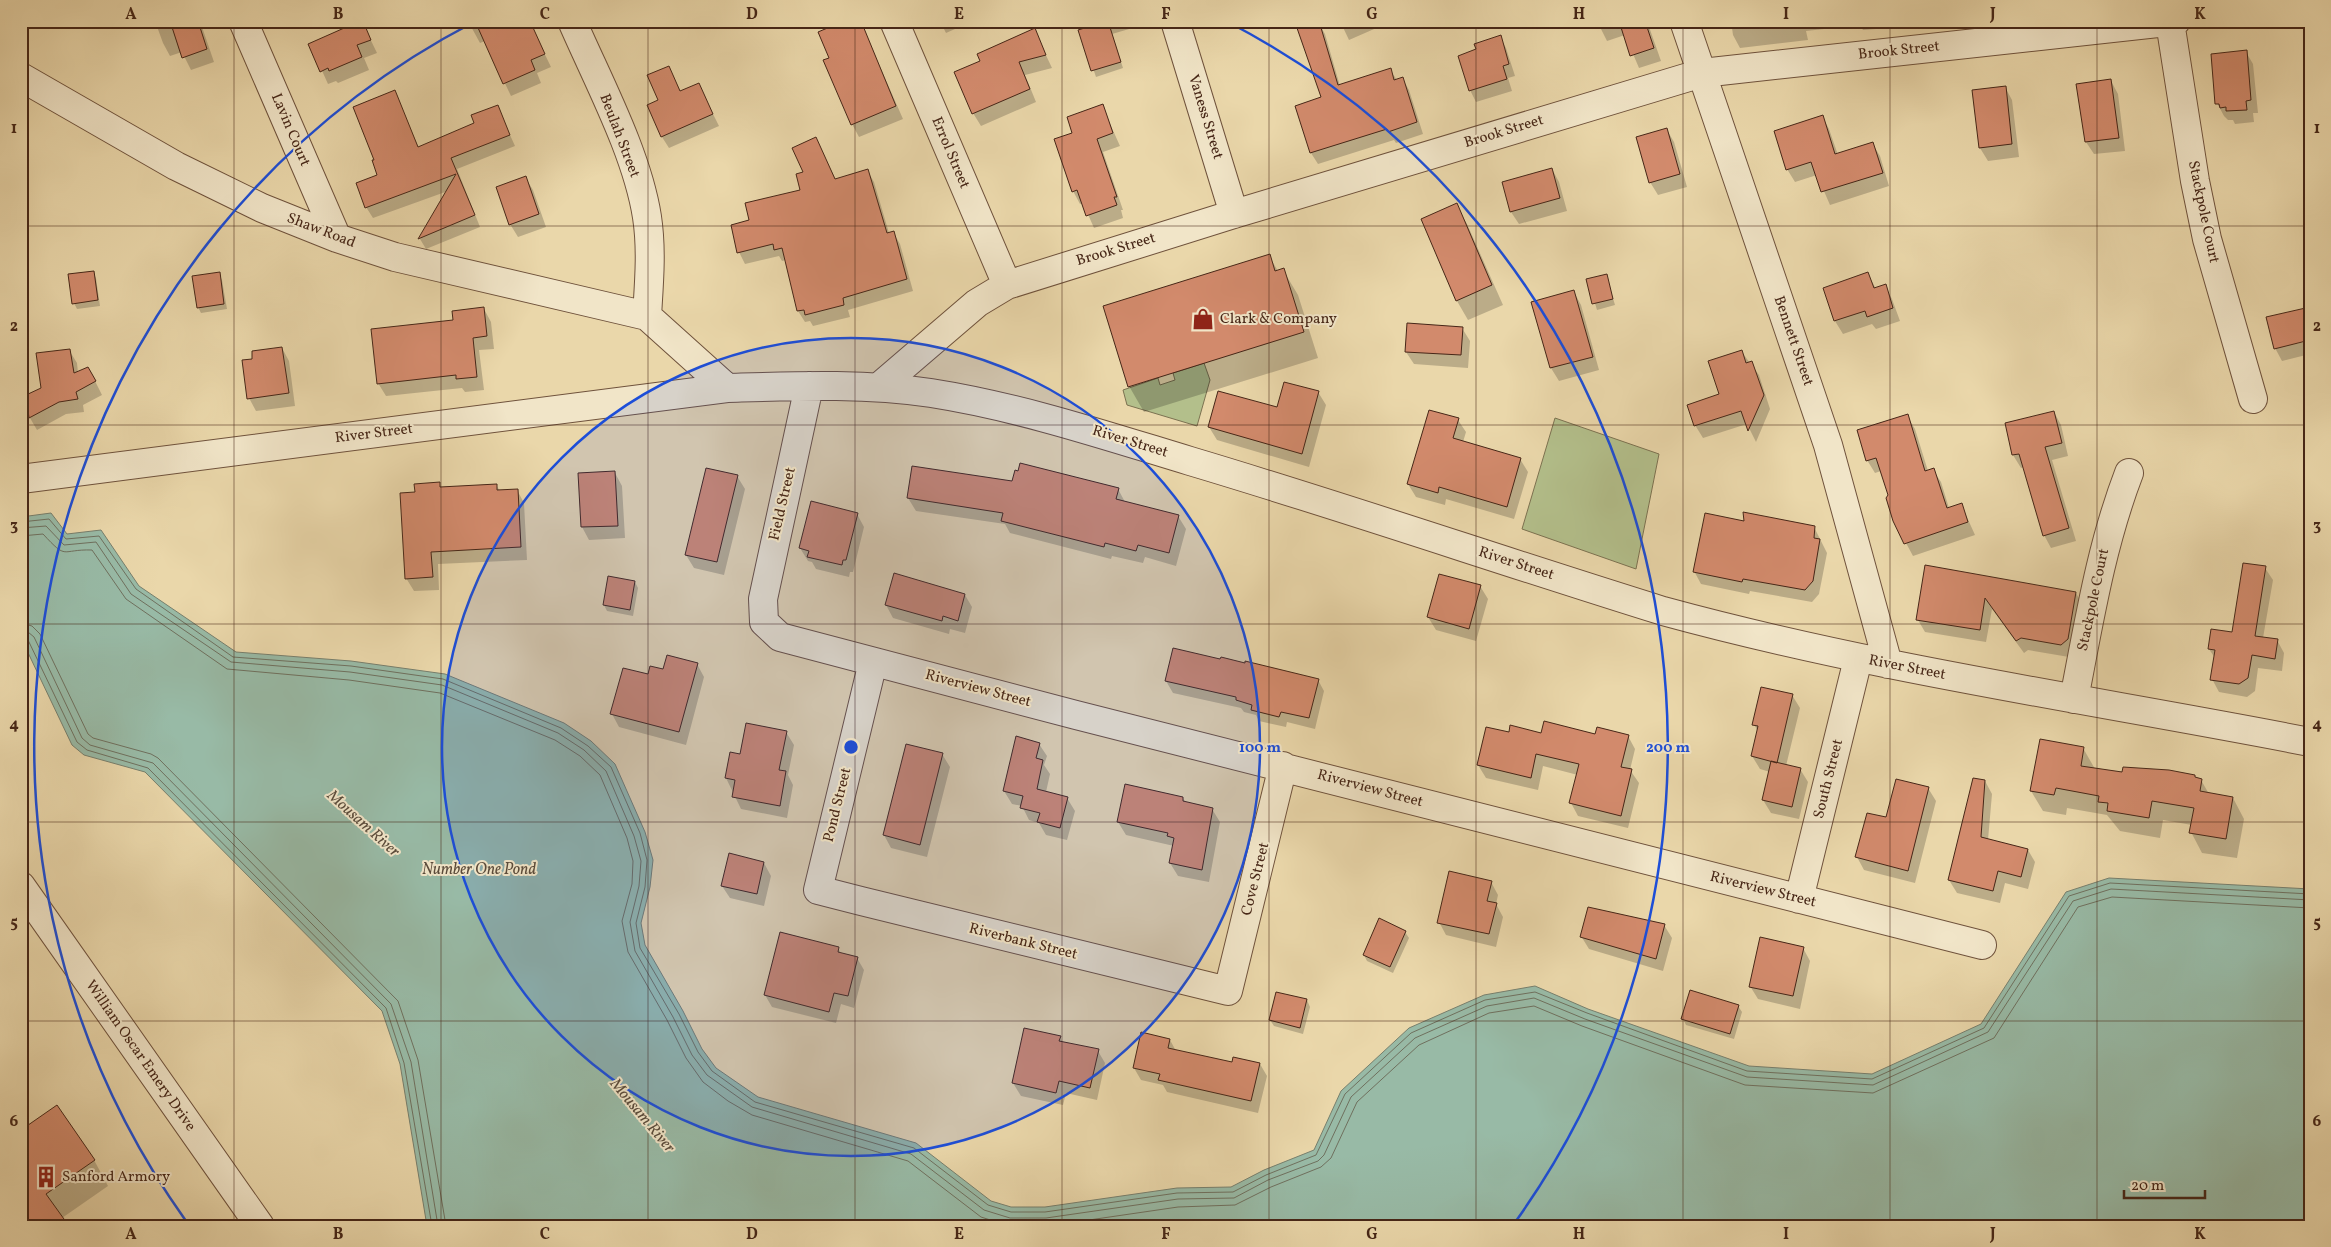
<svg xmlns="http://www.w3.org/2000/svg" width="2331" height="1247" viewBox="0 0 2331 1247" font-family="Vollkorn,serif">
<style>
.green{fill:#b3bf8b;stroke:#7c7251}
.water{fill:#98baa6;stroke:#777f6d}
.shadow{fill:#0003}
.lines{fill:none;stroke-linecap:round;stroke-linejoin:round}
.shore{stroke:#6f705e;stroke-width:1}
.building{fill:#d28a6c;stroke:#462617}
.minor-casing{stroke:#6f523c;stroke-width:30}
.minor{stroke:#f1e5c8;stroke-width:28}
.grid{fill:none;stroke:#462617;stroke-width:1;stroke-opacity:0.55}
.ring{fill:none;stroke:#1d4ed8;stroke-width:2.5}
.labels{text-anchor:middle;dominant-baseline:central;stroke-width:4;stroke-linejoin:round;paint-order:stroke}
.street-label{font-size:15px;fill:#462617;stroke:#f1e5c8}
.poi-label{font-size:15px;fill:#462617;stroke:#f1e5c8;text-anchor:start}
.water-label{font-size:16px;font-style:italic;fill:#5a4b3b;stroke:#f1e5c8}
.centre{fill:#1d4ed8;stroke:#f1e5c8;stroke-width:2.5}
.ring-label{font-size:15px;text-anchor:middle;font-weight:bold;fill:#1d4ed8;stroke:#f1e5c8;stroke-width:4;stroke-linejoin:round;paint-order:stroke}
.neatline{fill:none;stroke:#462617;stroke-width:2}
.grid-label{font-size:16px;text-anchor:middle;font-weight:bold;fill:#462617}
</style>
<rect width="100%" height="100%" fill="#ead7aa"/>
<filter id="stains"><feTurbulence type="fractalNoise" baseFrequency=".004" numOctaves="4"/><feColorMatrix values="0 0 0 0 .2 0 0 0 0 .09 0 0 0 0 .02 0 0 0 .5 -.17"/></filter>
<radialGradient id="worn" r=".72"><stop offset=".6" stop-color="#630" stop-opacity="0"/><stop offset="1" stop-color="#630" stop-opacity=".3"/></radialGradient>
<path class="green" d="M1204,363L1210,380L1197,426L1127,405L1123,390L1158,378L1160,385L1175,380L1173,373Z
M1555,418L1659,454L1636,569L1522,529Z"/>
<path class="water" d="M51,513L67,534L101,530L139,586L236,652L351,661L445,674L564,723L591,741L615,764L645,832L653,860L650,887L641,923L645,945L683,1011L702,1049L716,1068L758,1097L916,1143L991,1201L1011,1207H1045L1177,1188L1231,1187L1264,1170L1314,1150L1341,1091L1409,1028L1484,995L1535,986L1588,1009L1749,1066L1872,1074L1981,1024L2066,892L2109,878L2310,889V1226H427L400,1064L382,1011L145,772L84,755L72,745L21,638V517Z"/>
<path class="shadow" d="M155,21H200L214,62L191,70L182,52L170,56L163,43Z
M468,21L530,24L551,67L537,73L541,83L511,96L485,41L480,43Z
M626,21H644L630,27Z
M860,21L903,119L859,137L852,124L831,58Z
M940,21H973L946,33Z
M1089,21H1134L1136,27L1112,34L1123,68L1096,77L1080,30L1091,27Z
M1340,21H1379L1381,26L1349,40Z
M1597,21H1647L1661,61L1639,68L1625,35L1607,41Z
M1731,21H1940L1941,24L1863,30L1860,25L1806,31L1808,40L1740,48L1733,35Z
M362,22L377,53L364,58L369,70L338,83L336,81L328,84L310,44Z
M1318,22L1325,34L1340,86L1390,70L1397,80L1402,78L1409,90L1423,134L1396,143L1394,140L1318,164L1311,153L1297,106L1323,98Z
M1034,30L1052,68L1025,75L1036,102L981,126L973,113L981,62Z
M1500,37L1506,48L1515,76L1508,78L1512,91L1476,102L1470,90L1478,50Z
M2246,52L2253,64L2258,113H2253L2254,122L2235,124L2233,120H2228L2224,116L2217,103Z
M668,67L681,92L698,84L719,126L669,148L662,137Z
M2111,81L2118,94L2125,151L2094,154L2086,142Z
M2005,87L2012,100L2019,157L1988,161L1980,148L1973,91Z
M394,92L419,148L476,124L497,106L515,146L457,169L480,227L426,249L420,239L448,191L373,218L366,207L379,176L375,160Z
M1102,106L1120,146L1103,152L1123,210H1121L1123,218L1094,228L1083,203L1080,204L1073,191Z
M1822,116L1829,129L1838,155L1872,143L1880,156L1889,186L1830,205L1817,175L1795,182L1787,169Z
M1667,130L1674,142L1687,187L1658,195L1650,182Z
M816,139L836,180L867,170L874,182L889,233L893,232L900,244L913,291L848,310L850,317L813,326L810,321L805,322L798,311L786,260L782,261L779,256L745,264L739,252L751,221L801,191Z
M1552,169L1559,182L1567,211L1519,224L1511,212Z
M525,177L533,190L546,227L518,237L510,224Z
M1456,205L1467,224L1503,305L1468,320L1457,301L1423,220Z
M1269,256L1278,271L1283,270L1298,295L1318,358L1144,412L1129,386Z
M93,272L96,278L100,306L77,309L74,303Z
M219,274L222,280L227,309L201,313L198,307Z
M1868,274L1876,289L1885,286L1892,299L1900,321L1876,329L1872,324L1843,334L1835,321L1825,289Z
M1606,275L1615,305L1597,310L1588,280Z
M1574,292L1581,305L1599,370L1559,381L1551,368L1532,303Z
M484,309L491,322L494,349L479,350L484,390L465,392L462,388L386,396L378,383L454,321Z
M1462,328L1470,341L1468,368L1414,364L1406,352Z
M2310,341V354L2282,361L2275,348Z
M282,348L289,361L295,406L256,411L249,398L254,360Z
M69,350L77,363L78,373L95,381L102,395L83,405L84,412L66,414L37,430L30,418L27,396L43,389Z
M1741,351L1759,375L1770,409L1756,442L1747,424L1703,438L1695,425L1721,395Z
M1318,392L1326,405L1309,467L1217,440L1209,427L1278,409Z
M2054,412L2061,425L2068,456L2052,460L2076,541L2051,548L2044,535L2024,467L2021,468L2013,455L2006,424Z
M1907,416L1915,429L1928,471L1933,470L1941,482L1949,508L1961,504L1975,535L1913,556L1906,543L1881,471L1875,473L1867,460Z
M1458,420L1466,432L1463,442L1520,459L1528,472L1514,519L1446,499L1445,505L1416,497L1408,484Z
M615,473L622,486L625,538L589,540L582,527L579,474Z
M737,476L745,489L724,575L694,568L686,555Z
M439,483L442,488L496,485L500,491L517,490L524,503L527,560L438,564L439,590L414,591L406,578L416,494Z
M1013,483L1118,489L1125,502L1178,516L1186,529L1176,566L1145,557L1143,563L1112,556L1111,559L1010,533L1005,524L916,511L908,498Z
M857,514L864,527L853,572H850L849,577L816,569L812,562L808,561L800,548Z
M1745,523L1814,527L1827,553L1819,594L1812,602L1750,591L1749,594L1701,584L1694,571Z
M1926,567L2076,593L2083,606L2069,657L2028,650L2024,653L1992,609L1986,642L1925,632L1918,620Z
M2265,568L2273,580L2263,638L2277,640L2284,653L2282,671L2258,668L2255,691L2247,697L2219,692L2212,679L2215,658L2209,649L2233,634Z
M635,582L638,588L633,616L607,611L604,605Z
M1480,586L1488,599L1476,641L1436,630L1428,617Z
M965,595L972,607L965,633L950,629L949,634L893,618L886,605Z
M1221,661L1318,680L1324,691L1315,729L1287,722L1286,727L1259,721L1256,715L1244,712L1241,708L1173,693L1166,681Z
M697,664L704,677L686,745L619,727L612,714L649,676Z
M1792,695L1800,708L1786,766L1800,769L1808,782L1799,819L1771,813L1763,800L1770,772L1760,769L1752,756L1758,732L1754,724Z
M786,732L794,745L788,775L793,785L787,818L741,809L726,778L741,755Z
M1509,734L1628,736L1635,749L1630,770L1639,783L1628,828L1578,816L1571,803L1578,775L1543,766L1538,790L1486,778L1478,765Z
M1039,744L1047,756L1044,765L1050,774L1046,792L1067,798L1075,811L1067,840L1046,835L1039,823L1029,820L1022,806L1012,804L1004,791Z
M2083,748L2095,769L2201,780L2209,794L2233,798L2244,819L2237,858L2202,853L2191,832L2192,825L2163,820L2160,838L2120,831L2107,815L2067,808L2066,815L2043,811L2031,791Z
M942,754L950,767L927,857L891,848L884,835Z
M1985,781L1992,794L1988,840L2028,850L2035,862L2028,889L2005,883L2000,903L1957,893L1949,880Z
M1928,788L1936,801L1915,883L1864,870L1857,857L1887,819Z
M1183,798L1186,803L1212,809L1220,822L1209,882L1178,876L1170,863L1174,846L1126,835L1118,822Z
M764,863L771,876L764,906L730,898L722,886Z
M1491,882L1498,895L1496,904L1503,917L1496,947L1446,935L1439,922Z
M1380,920L1405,932L1409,938L1393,973L1367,961L1364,955Z
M1664,925L1672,938L1663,971L1589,949L1581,936Z
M838,948L841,954L857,958L864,970L854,1008L841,1004L836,1023L772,1007L765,995Z
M1803,948L1810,961L1800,1009L1758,999L1750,986Z
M1277,993L1307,1000L1310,1007L1303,1034L1274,1026L1270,1020Z
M1738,1006L1742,1012L1734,1039L1686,1025L1683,1019Z
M1060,1037L1063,1043L1098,1051L1105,1063L1097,1100L1066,1093L1063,1105L1021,1096L1013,1083Z
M1170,1040L1176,1051L1233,1064H1260L1267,1076L1258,1113L1167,1092L1163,1085L1141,1080L1134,1068Z
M21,1131L94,1160L108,1186L62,1218L21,1226Z"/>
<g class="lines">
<path class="shore" d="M21,522L49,519L66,539L99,536L136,589L233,657L351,666L443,679L561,728L588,746L611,767L640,833L647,860L645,887L636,923L640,948L679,1014L698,1052L712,1071L755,1102L914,1148L988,1205L1011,1212H1045L1177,1193L1233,1192L1266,1175L1316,1155L1345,1094L1411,1033L1485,1000L1535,992L1587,1013L1747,1071L1872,1079L1984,1028L2069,896L2110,883L2310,894
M21,528L46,526L64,545L96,542L131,594L231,662L350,672L442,685L558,733L584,750L606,771L634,836L641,861L639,886L630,922L635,951L673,1017L692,1055L707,1075L752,1107L911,1154L984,1210L1010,1218H1046L1178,1199L1234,1198L1268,1180L1318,1161L1324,1155L1351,1097L1415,1038L1487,1006L1534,998L1585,1019L1747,1077L1873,1085L1988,1032L2073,901L2111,889L2310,900
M21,536L43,534C68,561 60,549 92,550L126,599L227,669L349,680L440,693L555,740L580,756L600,775L627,838L633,861L632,884L622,921L628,952L667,1020L686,1058L703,1082L728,1101L752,1115L908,1161L981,1217L1006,1225L1018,1226
M21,623L32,626L40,634L88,734L93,738L151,754L158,758L398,1001L418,1060L446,1226
M21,631L28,632L34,637L82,738L90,745L153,763L391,1004L411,1062L438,1226
M21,637L28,640L77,742L87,750L148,768L386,1008L404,1063L432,1226
M1048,1226L1178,1207L1235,1205L1271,1187L1321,1167L1331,1158L1357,1102L1419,1045L1489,1013L1534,1006L1582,1026L1745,1085L1873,1093L1994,1038L2078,907L2112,897L2310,908"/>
</g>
<path class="building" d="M170,21H198L207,49L182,58Z
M360,21H363L371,40L357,45L362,57L329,71L328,68L320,72L308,44Z
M475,21H530L545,54L531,60L535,70L503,84Z
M844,21H861L896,106L851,125L823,60L829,58L818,32Z
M1108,21L1121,62L1091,71L1078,30Z
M1319,21L1338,85L1391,68L1394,80L1403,77L1417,122L1388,132L1387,129L1310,153L1295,106L1321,97L1297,28Z
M1619,21H1645L1654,48L1630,56Z
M1035,28L1046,55L1019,62L1030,89L972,114L954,72L980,61L977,54Z
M1501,35L1509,64L1503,66L1507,79L1469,91L1458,56L1476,49L1474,44Z
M2247,50L2251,100L2246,101L2247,110L2226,111V107L2220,108L2219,104H2215L2211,54Z
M669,66L680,91L699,83L713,114L661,137L647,105L658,100L647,75Z
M2111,79L2119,138L2085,142L2076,84Z
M2006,86L2012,144L1979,148L1972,90Z
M395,90L418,147L474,123L471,115L498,105L510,135L451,158L475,215L418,239L456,174L365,208L356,183L377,175L372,160H374L353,107Z
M1103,104L1113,133L1097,139L1117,197H1114L1117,205L1086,216L1077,190L1072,192L1054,139L1072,133L1067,117Z
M1823,115L1835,154L1873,142L1883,173L1821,192L1811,162L1786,170L1774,131Z
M1667,128L1680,174L1649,183L1636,137Z
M816,137L835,179L868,169L887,233L894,231L907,279L843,298L844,305L805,315L804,310L797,311L782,248L774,250L773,244L737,253L731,225L749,220L745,203L800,190L796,174L803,172L792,148Z
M1552,168L1560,198L1510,212L1502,182Z
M526,176L539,214L509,225L496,187Z
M1457,203L1492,285L1456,301L1421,219Z
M1270,254L1275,271L1284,268L1304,332L1128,387L1103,306Z
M94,271L98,300L72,304L68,274Z
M220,272L224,304L197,308L192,276Z
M1868,272L1874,288L1886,284L1893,308L1867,317L1865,311L1834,321L1823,288Z
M1607,274L1613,299L1592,304L1586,279Z
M1574,290L1593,357L1550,368L1531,302Z
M484,307L487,336L473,338L477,377L456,379V375L377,384L371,329L453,320L452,311Z
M2310,307V340L2274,349L2266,317Z
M1407,323L1463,327L1461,355L1405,352Z
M282,347L289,393L247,399L242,360L252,359V351Z
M70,349L74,373L88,367L96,381L76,392L78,399L59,402L29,418L26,395L41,388L36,353Z
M1742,350L1746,363L1752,361L1764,395L1748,431L1741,411L1694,426L1687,405L1719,394L1708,361Z
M1284,382L1319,391L1302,454L1208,427L1218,391L1277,407Z
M1429,410L1459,418L1453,438L1521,458L1507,507L1439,487L1438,493L1407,484Z
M2054,411L2062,443L2045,447L2069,528L2043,536L2019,454L2012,455L2005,423Z
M1908,414L1925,471L1934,468L1947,508L1962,503L1968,522L1904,544L1893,521L1886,498L1888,495L1876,458L1866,461L1857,430Z
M1020,463L1119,488L1116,499L1179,515L1169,553L1138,545L1136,551L1105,543L1104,547L1001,521L1003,513L907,498L912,466L1012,481L1015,470L1018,471Z
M706,468L738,475L717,562L685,555Z
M615,471L618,526L581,527L578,473Z
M440,482V487L497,484V490L518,489L521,547L431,552L433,577L405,579L400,493L415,492L414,484Z
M811,501L858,513L846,560H843L842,565L807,557L809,551L799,548Z
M1743,512L1815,526L1814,538L1820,539L1813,581L1805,590L1743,579L1742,582L1693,572L1705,513L1744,521Z
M2243,563L2266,566L2255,636L2278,639L2275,659L2252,655L2248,678L2239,684L2210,680L2215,650L2208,649L2211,629L2232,632Z
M1925,565L2076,592L2068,639L2061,645L2021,638L2016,641L1985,598L1980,630L1916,620Z
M894,573L965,594L958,621L943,616L942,621L885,605Z
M1439,574L1481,585L1469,629L1427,617Z
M608,576L635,581L630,610L603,605Z
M1173,648L1220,659L1221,657L1245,663V661L1319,679L1309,718L1281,712L1279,717L1251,710L1252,705L1236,700V697L1165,681Z
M667,655L698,663L679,732L610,714L623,668L648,674L650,666L663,669Z
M1761,687L1793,694L1777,763L1751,756L1758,726L1752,725Z
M1544,721L1595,734L1597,727L1629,735L1621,767L1632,769L1621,816L1569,803L1579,764L1536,754L1531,778L1477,765L1486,727L1509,732L1510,725L1541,733Z
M746,723L787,731L779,770L786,771L780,806L732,797L735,780L725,778L730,752L740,754Z
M1016,736L1040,743L1036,758L1043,760L1037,789L1068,797L1060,828L1037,822L1040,813L1020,808L1023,796L1003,791Z
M2040,739L2084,747L2081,766L2122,772L2123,767L2169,770L2195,775V777L2202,779L2200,791L2233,797L2226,839L2189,833L2194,808L2152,801L2149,818L2107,811L2108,803L2098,802L2099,796L2056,788L2054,795L2030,791Z
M906,744L943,753L920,845L883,835Z
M1771,761L1801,768L1792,807L1762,800Z
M1973,778L1985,780L1981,837L2028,849L2021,877L1998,871L1993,891L1948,880Z
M1896,779L1929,787L1908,871L1855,857L1867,813L1886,817Z
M1125,784L1183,797V801L1213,808L1202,870L1169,863L1174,838L1167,836L1168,833L1117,822Z
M729,853L764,862L757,894L721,886Z
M1449,871L1492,881L1487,901L1497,903L1489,934L1437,923Z
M1588,907L1665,924L1656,959L1580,937Z
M1379,918L1406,931L1390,967L1363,955Z
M780,932L839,947L838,952L858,957L848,996L834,993L829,1012L764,995Z
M1760,937L1804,947L1793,996L1749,987Z
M1690,990L1739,1005L1730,1034L1681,1019Z
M1276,992L1307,999L1300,1028L1269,1020Z
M1024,1028L1061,1036L1059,1041L1099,1049L1090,1088L1059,1081L1056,1093L1012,1083Z
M1141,1032L1170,1039L1168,1048L1232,1062L1233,1057L1260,1063L1251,1101L1158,1080L1160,1074L1133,1068Z
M57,1105L95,1160L46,1194L69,1226H21V1130Z"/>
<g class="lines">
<g class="minor-casing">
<path id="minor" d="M243,21L337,238
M572,21C598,81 637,153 647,217C652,250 649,283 647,316
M894,21L1007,285
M1175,21L1234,214
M1684,21L1828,445L1888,664
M2170,22L2195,181L2207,239L2253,399
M21,77L176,166L262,208L337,238L395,257L647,316L727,388
M809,386L763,599L764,622L780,637L1076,715L1982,945
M879,387L977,303L1007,285L1234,214L1702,73L2176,21
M21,479L727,388C795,386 864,383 931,393C1020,407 1104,435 1190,461C1348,508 1505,562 1663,611C1875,669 2094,700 2310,742
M873,662L818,890L861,901L1228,991L1283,766
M2074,699C2089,622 2101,546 2129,473
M21,886L260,1226
M1799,899L1858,659"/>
</g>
<use href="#minor" class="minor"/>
</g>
<path class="grid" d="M234,21V1226M441,21V1226M648,21V1226M855,21V1226M1062,21V1226M1269,21V1226M1476,21V1226M1683,21V1226M1890,21V1226M2097,21V1226M21,226H2310M21,425H2310M21,624H2310M21,822H2310M21,1021H2310"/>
<circle cx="851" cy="747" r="409" fill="#1d4ed8" fill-opacity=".12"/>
<g class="ring">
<circle cx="851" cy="747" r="409"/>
<path d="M186 1221A817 817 0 0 1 474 22M1228 22A817 817 0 0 1 1516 1221"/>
</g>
<defs>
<g id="shop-bare" transform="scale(1.725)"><path d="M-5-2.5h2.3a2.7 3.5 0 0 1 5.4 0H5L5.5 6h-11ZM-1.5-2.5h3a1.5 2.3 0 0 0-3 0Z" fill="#8f2418" stroke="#f1e5c8" stroke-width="2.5" paint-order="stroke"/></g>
<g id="building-bare" transform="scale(1.725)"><path d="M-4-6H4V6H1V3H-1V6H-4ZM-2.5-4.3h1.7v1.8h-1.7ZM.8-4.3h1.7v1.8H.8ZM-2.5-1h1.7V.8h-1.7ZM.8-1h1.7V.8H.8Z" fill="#8f2418" stroke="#f1e5c8" stroke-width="2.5" paint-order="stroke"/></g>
</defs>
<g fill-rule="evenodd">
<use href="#shop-bare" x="1203" y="319"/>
<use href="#building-bare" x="46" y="1177"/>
</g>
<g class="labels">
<g class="street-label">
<text transform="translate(1899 51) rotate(-6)">Brook Street</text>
<text transform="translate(1205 117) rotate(73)">Vaness Street</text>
<text transform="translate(290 130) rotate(67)">Lavin Court</text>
<text transform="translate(1504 132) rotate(-17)">Brook Street</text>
<text transform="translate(619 136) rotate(69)">Beulah Street</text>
<text transform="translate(950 153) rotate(67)">Errol Street</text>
<text transform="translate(2203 212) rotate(78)">Stackpole Court</text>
<text transform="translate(321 231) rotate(21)">Shaw Road</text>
<text transform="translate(1116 250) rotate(-17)">Brook Street</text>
<text transform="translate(1793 341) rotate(71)">Bennett Street</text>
<text transform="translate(374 434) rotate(-7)">River Street</text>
<text transform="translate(1130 442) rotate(17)">River Street</text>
<text transform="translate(783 504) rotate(-77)">Field Street</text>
<text transform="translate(1516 564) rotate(18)">River Street</text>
<text transform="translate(2094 600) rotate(-78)">Stackpole Court</text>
<text transform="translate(1907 668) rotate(11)">River Street</text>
<text transform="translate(978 689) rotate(15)">Riverview Street</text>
<text transform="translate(1829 779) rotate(-76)">South Street</text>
<text transform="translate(1370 789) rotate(15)">Riverview Street</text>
<text transform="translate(838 805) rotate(-76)">Pond Street</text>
<text transform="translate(1256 879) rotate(-76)">Cove Street</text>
<text transform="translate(1763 890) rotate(14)">Riverview Street</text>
<text transform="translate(1023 942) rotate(14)">Riverbank Street</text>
<text transform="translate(140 1056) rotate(55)">William Oscar Emery Drive</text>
</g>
<g class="poi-label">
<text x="1220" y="319">Clark &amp; Company</text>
<text x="62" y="1177">Sanford Armory</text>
</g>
<g class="water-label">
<text transform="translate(363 824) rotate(42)">Mousam River</text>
<text x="479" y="870">Number One Pond</text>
<text transform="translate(642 1116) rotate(50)">Mousam River</text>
</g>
</g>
<circle cx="851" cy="747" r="8" class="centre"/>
<g class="ring-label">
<text x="1260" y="752">100 m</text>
<text x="1668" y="752">200 m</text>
</g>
<rect width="2331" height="1247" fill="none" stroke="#ead7aa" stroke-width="55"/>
<path d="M2124 1190v8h81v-8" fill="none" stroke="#462617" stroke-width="2.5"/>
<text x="2131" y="1190" font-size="15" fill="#462617" stroke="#f1e5c8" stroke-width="4" paint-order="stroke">20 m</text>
<rect x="28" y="28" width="2276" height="1192" class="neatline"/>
<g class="grid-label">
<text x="131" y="19">A</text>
<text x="338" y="19">B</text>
<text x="545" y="19">C</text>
<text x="752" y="19">D</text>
<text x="959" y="19">E</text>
<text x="1166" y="19">F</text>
<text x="1372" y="19">G</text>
<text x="1579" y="19">H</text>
<text x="1786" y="19">I</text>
<text x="1993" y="19">J</text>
<text x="2200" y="19">K</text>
<text x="14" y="133">1</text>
<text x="2317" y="133">1</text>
<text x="14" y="331">2</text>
<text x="2317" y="331">2</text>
<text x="14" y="530">3</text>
<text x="2317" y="530">3</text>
<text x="14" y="729">4</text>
<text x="2317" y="729">4</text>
<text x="14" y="927">5</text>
<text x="2317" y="927">5</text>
<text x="14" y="1126">6</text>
<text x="2317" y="1126">6</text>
<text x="131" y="1239">A</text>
<text x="338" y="1239">B</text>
<text x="545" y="1239">C</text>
<text x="752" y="1239">D</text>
<text x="959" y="1239">E</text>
<text x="1166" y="1239">F</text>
<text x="1372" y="1239">G</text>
<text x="1579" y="1239">H</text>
<text x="1786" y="1239">I</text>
<text x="1993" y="1239">J</text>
<text x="2200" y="1239">K</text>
</g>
<rect width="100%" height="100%" filter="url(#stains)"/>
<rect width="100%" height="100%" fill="url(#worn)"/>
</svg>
